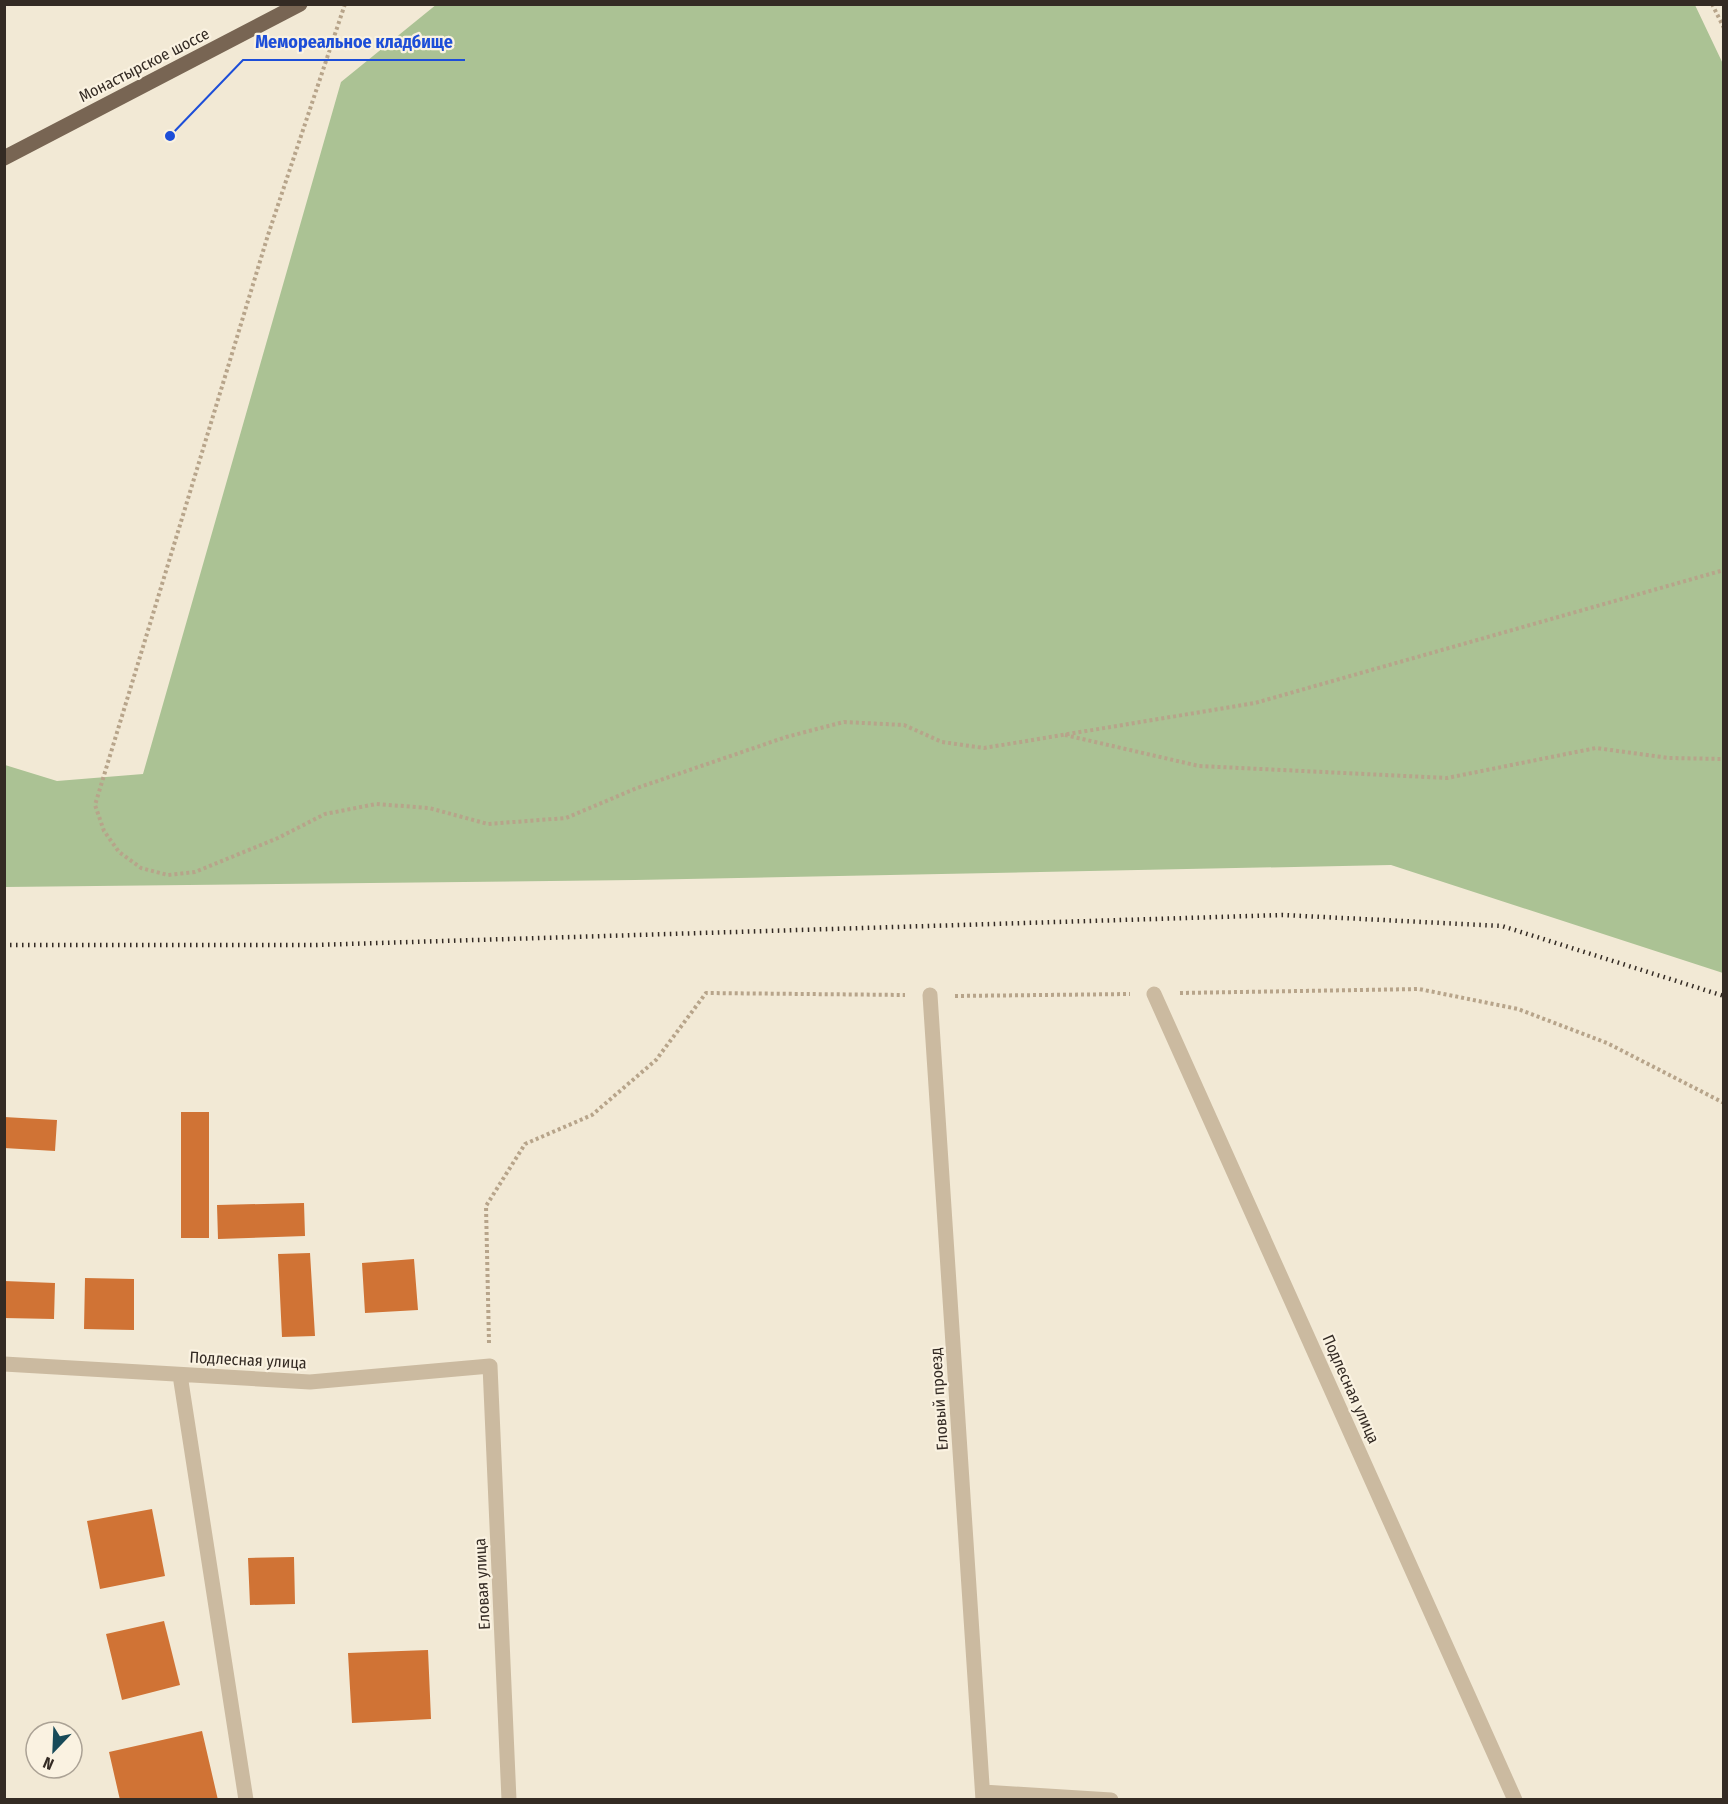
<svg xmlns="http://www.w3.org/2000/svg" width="1728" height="1804" viewBox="0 0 1728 1804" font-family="'Fira Sans Condensed',sans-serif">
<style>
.green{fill:#abc294}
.building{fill:#d07335}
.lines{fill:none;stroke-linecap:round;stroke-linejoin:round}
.path{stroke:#b7a48a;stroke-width:4;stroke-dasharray:3 3;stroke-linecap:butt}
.minor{stroke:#cbbaa0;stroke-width:15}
.major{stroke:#786553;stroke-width:15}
.rail{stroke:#342b24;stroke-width:4.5;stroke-dasharray:1.5 4.5;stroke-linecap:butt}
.labels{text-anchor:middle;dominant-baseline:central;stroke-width:4.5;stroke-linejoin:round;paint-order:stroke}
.street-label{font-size:16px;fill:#342b24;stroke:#faf2e1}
.leader{fill:none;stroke:#1d4ed8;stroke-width:2}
.callout-dot{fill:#1d4ed8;stroke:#faf2e1;stroke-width:2}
.callout-label{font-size:18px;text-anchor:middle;font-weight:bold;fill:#1d4ed8;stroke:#faf2e1;stroke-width:4.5;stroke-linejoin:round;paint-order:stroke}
</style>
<rect width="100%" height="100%" fill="#f2e9d5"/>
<path class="green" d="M437,4L1695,5L1724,66L1723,973L1391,865L635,880L5,887V765L57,781L143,774L341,82Z"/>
<path class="building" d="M181,1112H209V1238H181Z
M4,1117L57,1120L55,1151L4,1148Z
M304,1203L305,1236L218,1239L217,1205Z
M310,1253L315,1336L282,1337L278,1254Z
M414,1259L418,1310L365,1313L362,1263Z
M85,1278L134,1279V1330L84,1329Z
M4,1281L55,1283L54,1319L4,1318Z
M152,1509L165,1576L100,1589L87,1521Z
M294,1557L295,1604L250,1605L248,1558Z
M164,1621L180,1685L122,1700L106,1634Z
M428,1650L431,1719L352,1723L348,1653Z
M202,1731L218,1800H120L109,1752Z"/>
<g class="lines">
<path class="path" d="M345,4L268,235L95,805L104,831L119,852L141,868L168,875L195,872L278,838L325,814L376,804L429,808L488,824L566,818L637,788L786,737L844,722L904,725L942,742L984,748L1255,703L1724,570
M1712,4L1724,28
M1065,735L1199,766L1447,778L1596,748L1669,758L1724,759
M1180,993L1419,989L1518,1009L1607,1043L1724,1103
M955,996L1130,994
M489,1343L486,1206L525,1144L592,1115L656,1060L706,993L905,995"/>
<path class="minor" d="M1154,994L1515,1800
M930,995L983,1800
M4,1364L310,1382L490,1366L509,1800
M180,1375L246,1800
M983,1792L1111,1800"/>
<path class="major" d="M4,158L300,4"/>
<path class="rail" d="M4,945H314L1283,915L1502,926L1724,996"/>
</g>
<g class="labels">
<g class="street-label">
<text transform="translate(144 65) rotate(-27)">Монастырское шоссе</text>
<text transform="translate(248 1360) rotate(3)">Подлесная улица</text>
<text transform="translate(1351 1389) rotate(66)">Подлесная улица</text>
<text transform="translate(939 1399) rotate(-94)">Еловый проезд</text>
<text transform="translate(482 1584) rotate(-93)">Еловая улица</text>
</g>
</g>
<path class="leader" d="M170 136L243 60H465"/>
<circle class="callout-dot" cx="170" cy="136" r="6"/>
<g class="callout-label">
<text x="354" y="48">Мемореальное кладбище</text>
</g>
<rect width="1728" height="1804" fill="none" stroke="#342b24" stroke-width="12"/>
<g transform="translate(54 1750) rotate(203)"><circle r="28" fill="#faf2e1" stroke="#aba295" stroke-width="1.5"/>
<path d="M0-4.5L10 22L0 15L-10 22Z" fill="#174a58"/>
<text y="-9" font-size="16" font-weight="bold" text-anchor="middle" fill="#342b24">N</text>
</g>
</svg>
